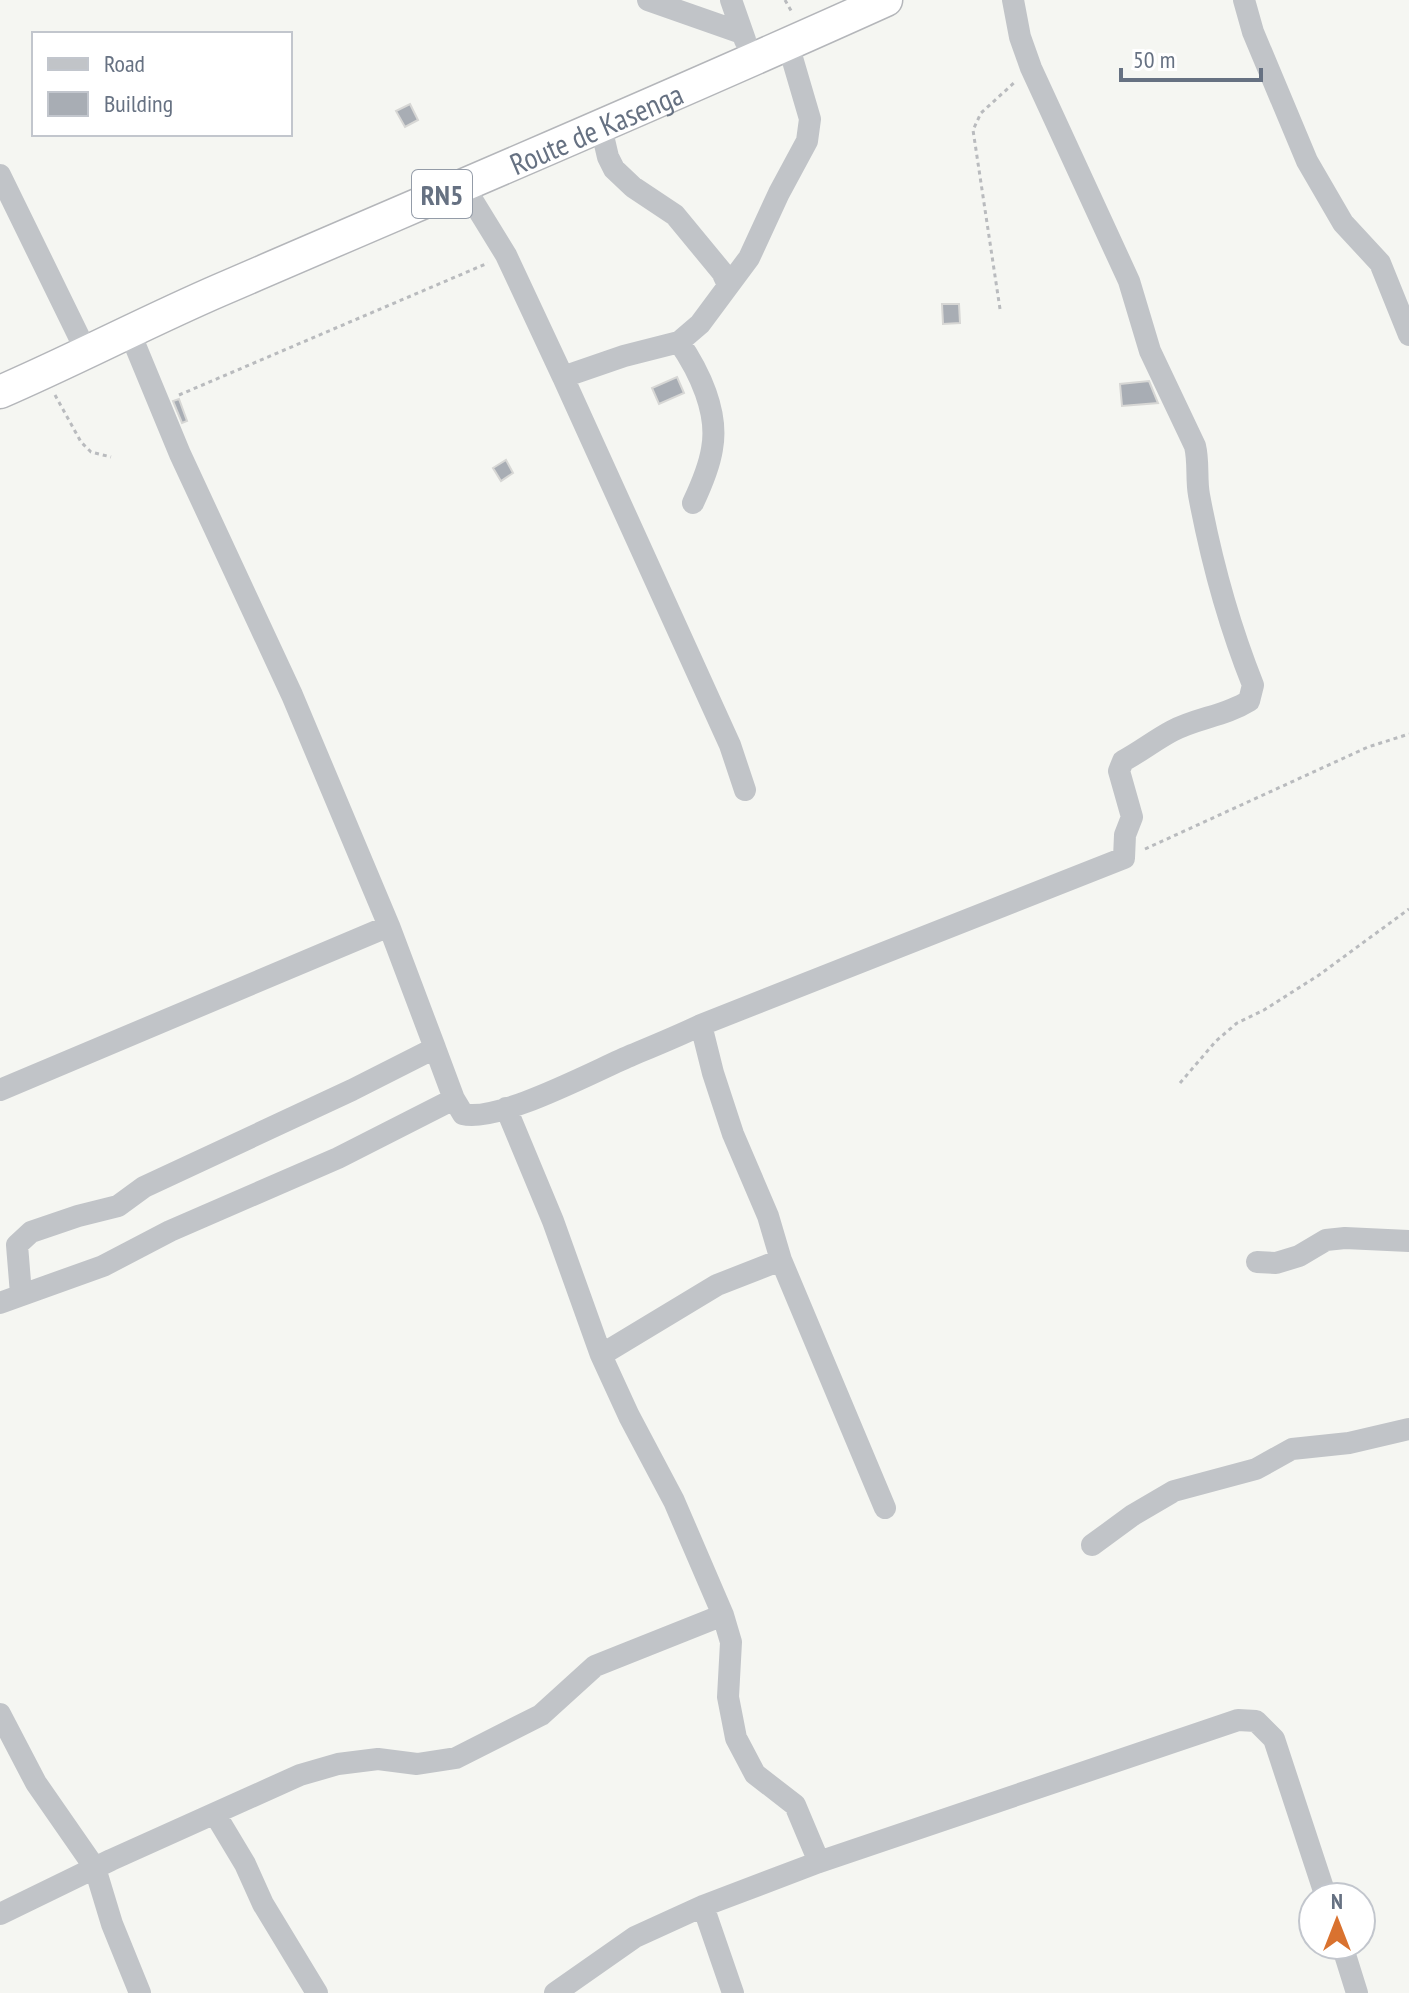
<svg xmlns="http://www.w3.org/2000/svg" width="1409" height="1993" viewBox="0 0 1409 1993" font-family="'PT Sans Narrow',sans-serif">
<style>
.building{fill:#a8adb4;stroke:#d7d7d5;stroke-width:2}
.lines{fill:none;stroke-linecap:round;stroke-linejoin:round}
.highway-casing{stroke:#b4b6ba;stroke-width:35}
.path{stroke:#b9bbbe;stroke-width:3;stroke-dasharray:4 4;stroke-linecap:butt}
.minor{stroke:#c1c4c8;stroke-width:22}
.highway{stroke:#fff;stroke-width:32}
.labels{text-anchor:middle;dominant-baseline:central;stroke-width:8;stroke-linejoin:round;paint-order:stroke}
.shield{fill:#fff;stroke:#949ca8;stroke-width:2}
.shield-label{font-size:28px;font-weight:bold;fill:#667182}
.street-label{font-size:30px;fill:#667182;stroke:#fff}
</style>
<rect width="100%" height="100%" fill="#f5f6f2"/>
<path class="building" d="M410,104L418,120L405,127L396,111Z
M942,304H959L960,323L943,324Z
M677,377L684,393L659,404L652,388Z
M1149,381L1158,403L1122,406L1120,384Z
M179,399L187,421L182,423L173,401Z
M506,460L513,473L501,481L493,468Z"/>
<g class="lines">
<g class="highway-casing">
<g id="highway">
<path id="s1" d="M0,392C74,360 146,322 220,290C442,194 665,100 886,0"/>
</g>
</g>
<path class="path" d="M785,0L793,14
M1000,309L973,130L981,113L1016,81
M55,395L81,442L91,452L111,457
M179,395L488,263
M1145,849L1368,747L1409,734
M1180,1083L1216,1041L1237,1023L1264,1010L1319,975L1409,909"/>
<path class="minor" d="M648,0L742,33
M731,0L745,40
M1244,0L1253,32L1307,161L1343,223L1380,263L1409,335
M601,127L608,157L614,169L633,187L675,215L722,272L728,285
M0,175L87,353
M463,185L506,255L563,377L624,356L679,342L700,324L749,258L779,193L807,141L810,119L788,44
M679,342C699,371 719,412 712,449C709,468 701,486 693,503
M563,377L730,745L745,790
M701,1025L713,1073L733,1134L768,1216L781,1260L885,1508
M0,1090L389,926
M454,1099L463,1114C498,1123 596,1070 632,1055C656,1045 678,1036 701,1025L1124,858L1125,835L1132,817L1119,771L1123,761C1140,752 1155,740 1172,731C1196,718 1225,716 1249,701L1253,685C1229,625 1211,559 1199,495C1196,479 1199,462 1195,446L1150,351L1129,281L1031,68L1020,37L1013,0
M506,1108L553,1221L601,1355
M781,1260L717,1285L601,1355L629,1416L674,1501L723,1615L731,1642L728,1697L736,1738L755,1774L795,1805L819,1862
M1257,1262L1276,1263L1299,1256L1326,1240L1345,1238L1409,1241
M21,1294L17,1245L31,1232L78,1216L118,1206L144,1187L352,1090L435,1048L389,926L292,695L180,454L130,333
M0,1303L103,1266L170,1231L338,1158L454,1099L435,1048
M1092,1545L1133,1515L1174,1491L1256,1469L1292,1449L1349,1443L1409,1429
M0,1714L36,1783L95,1868L112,1924L140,1993
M215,1814L245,1864L263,1904L317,1993
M703,1906L733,1993
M0,1914L111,1860L300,1775L338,1764L378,1759L417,1764L456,1758L541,1715L595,1666L723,1615
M1342,1945L1357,1993
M555,1993L635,1937L703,1906L819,1862L1238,1720L1256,1721L1274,1739L1326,1897"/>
<use href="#highway" class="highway"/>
</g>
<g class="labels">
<rect class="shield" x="412" y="170" width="60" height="48" rx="6"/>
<g class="shield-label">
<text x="442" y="194">RN5</text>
</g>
<g class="street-label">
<text stroke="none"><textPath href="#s1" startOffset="652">Route de Kasenga</textPath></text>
</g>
</g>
<rect x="32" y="32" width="260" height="104" fill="#ffffff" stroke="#c2c6cd" stroke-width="2"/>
<rect x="48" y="58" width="40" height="12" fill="#c1c4c8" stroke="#c2c6cd" stroke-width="2"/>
<text x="104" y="72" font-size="24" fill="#667182">Road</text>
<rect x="48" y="92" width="40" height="24" fill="#a8adb4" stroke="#c2c6cd" stroke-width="2"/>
<text x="104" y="112" font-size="24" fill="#667182">Building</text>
<g transform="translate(1337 1921)"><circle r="38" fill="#ffffff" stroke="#c2c6cd" stroke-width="2"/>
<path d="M0-6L14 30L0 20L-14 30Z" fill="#d9722f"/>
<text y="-12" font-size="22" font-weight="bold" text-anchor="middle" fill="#667182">N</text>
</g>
<path d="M1121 68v12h140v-12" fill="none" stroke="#667182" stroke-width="4"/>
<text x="1133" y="68" font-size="24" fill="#667182" stroke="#ffffff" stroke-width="6" paint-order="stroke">50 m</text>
</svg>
